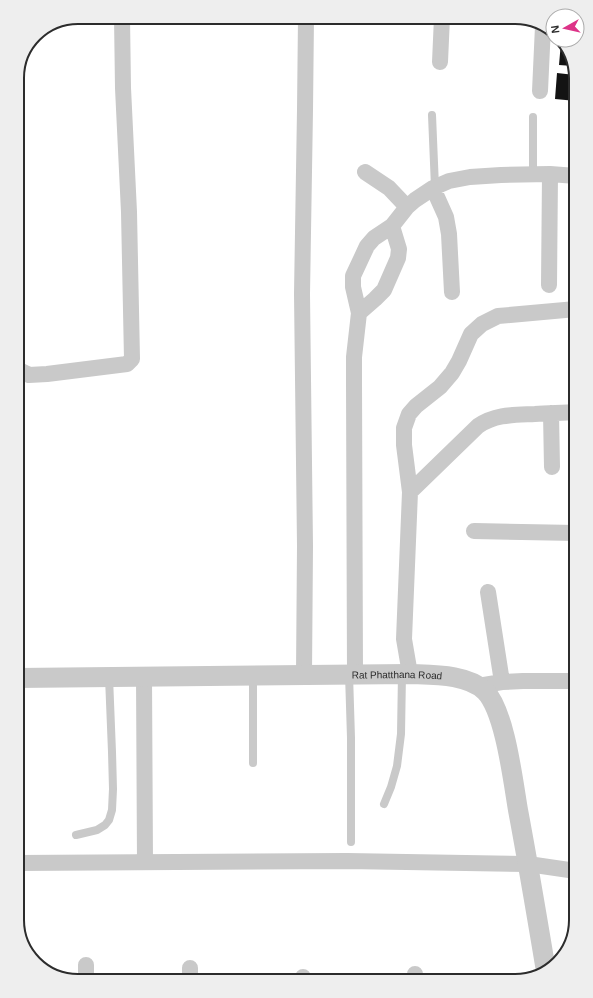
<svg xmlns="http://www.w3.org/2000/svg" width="593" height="998" viewBox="0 0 593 998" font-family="Arial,sans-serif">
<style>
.building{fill:#131313}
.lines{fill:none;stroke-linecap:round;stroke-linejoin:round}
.service{stroke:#c9c9c9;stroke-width:8}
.minor{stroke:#c9c9c9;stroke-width:16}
.tertiary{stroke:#c9c9c9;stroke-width:20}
.labels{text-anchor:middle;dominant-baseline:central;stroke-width:4;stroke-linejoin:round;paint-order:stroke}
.street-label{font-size:10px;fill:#2c2c2c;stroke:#fff}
.rim{fill:none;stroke:#2c2c2c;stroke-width:2}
</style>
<rect width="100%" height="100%" fill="#fff"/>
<path class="building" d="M561,42H562L570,52L573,66L559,65Z
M557,73L575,75L576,78V101L555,99Z"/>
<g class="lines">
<path class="service" d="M432,115L435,187
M533,175V117
M349,674L351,738V842
M253,763V676
M384,804L391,787L397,766L401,734L402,674
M76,835L97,830L105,825L109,820L112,810L113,789L112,752L109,677"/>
<path class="minor" d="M440,62L442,17
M540,91L543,26
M365,172L389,188L407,207
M433,188L446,217L449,234L452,292
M549,285L550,174
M359,313L375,299L384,290L398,258L399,249L392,226
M17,368V369L29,375L47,374L127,364L132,359L129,212L123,88L122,17
M551,413L552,467
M410,492L478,426C496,414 514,415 535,414C549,413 562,413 576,412
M474,531L576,533
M488,592L502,682
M304,674L305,546L302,294L305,110L306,17
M355,674L354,381V357L359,313L353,287V276L367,246L374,238L392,226L407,207L415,200L433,188L449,181L470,177L501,175L550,174L576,176
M410,674L404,639L410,492L404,445V428L409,414L416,406L440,387L452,373L459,361L471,334L482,324L498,316L576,309
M144,677L145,862
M478,686L502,682L523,681H576
M17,863L347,861L528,864L576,871
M86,981V965
M190,981V968
M303,981V977
M415,981V974"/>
<path class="tertiary" id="s1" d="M17,678L410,674C434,675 467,674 485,691C505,711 513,781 518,810C528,863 537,917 546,971"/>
</g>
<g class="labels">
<g class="street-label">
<text stroke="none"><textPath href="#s1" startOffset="380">Rat Phatthana Road</textPath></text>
</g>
</g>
<path d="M0 0H593V998H0ZM78 24H515A54 54 0 0 1 569 78V920A54 54 0 0 1 515 974H78A54 54 0 0 1 24 920V78A54 54 0 0 1 78 24Z" fill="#eee" fill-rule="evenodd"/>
<path class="rim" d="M78 24H515A54 54 0 0 1 569 78V920A54 54 0 0 1 515 974H78A54 54 0 0 1 24 920V78A54 54 0 0 1 78 24Z"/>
<g transform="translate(565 28) rotate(262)"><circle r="19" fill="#ffffff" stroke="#ababab"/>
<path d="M0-3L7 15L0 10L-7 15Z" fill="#dd3388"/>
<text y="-6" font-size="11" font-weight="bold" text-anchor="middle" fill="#2c2c2c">N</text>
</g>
</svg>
